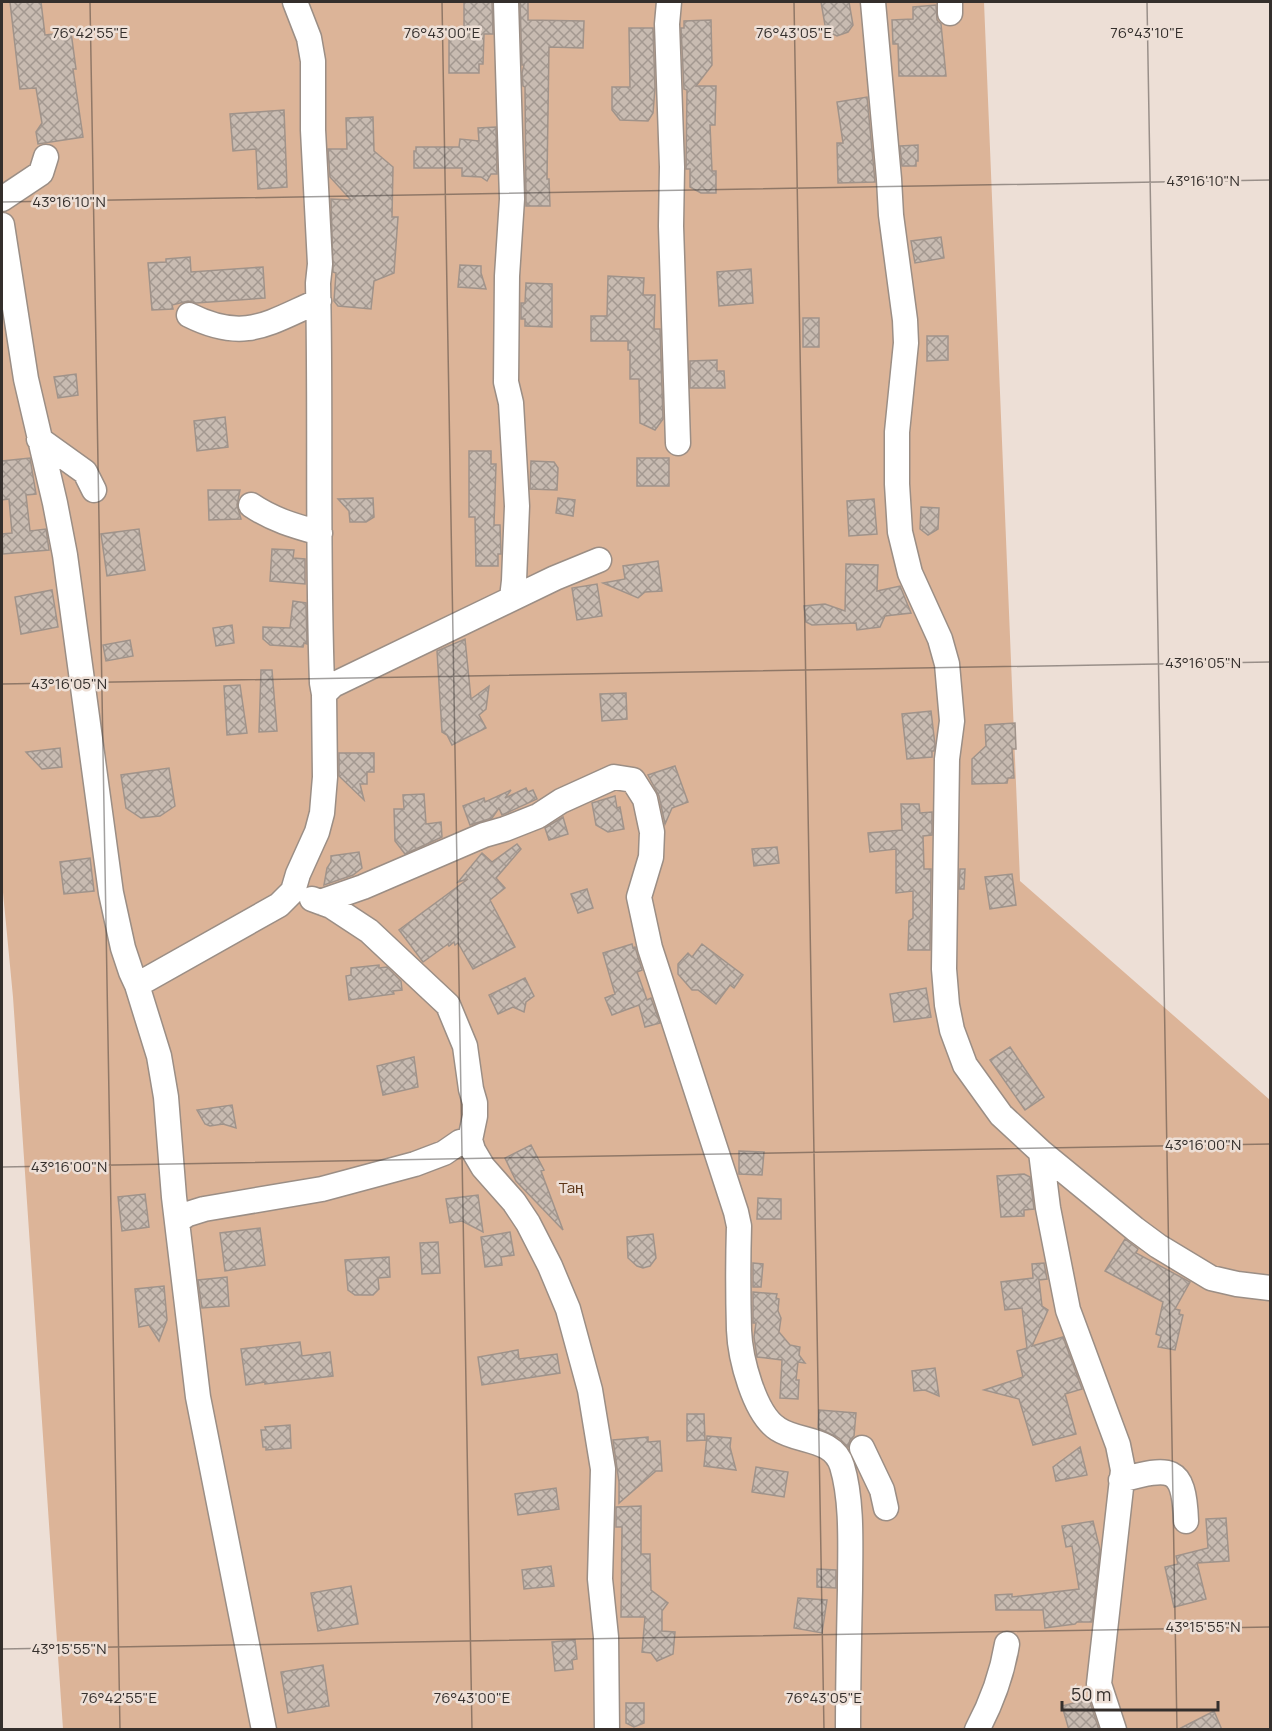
<svg xmlns="http://www.w3.org/2000/svg" width="1272" height="1731" viewBox="0 0 1272 1731" font-family="Manrope,sans-serif">
<style>
.garden{fill:#dcb498}
.building{fill:url(#building-cross-hatch);stroke:#a0938a;stroke-width:1.5}
.lines{fill:none;stroke-linecap:round;stroke-linejoin:round}
.minor-casing{stroke:#9b8e85;stroke-width:27}
.minor{stroke:#fff;stroke-width:24}
.ticks{fill:none;stroke:#342f2c;stroke-width:1.5;stroke-opacity:0.45}
.labels{text-anchor:middle;dominant-baseline:central;stroke-width:5;stroke-linejoin:round;paint-order:stroke}
.park-label{font-size:15px;fill:#5b3313;stroke:#eddfd6}
.ticks-label{font-size:15px;text-anchor:middle;fill:#342f2c;stroke:#eddfd6;stroke-width:5;stroke-linejoin:round;paint-order:stroke}
</style>
<defs>
<pattern id="building-cross-hatch" width="8" height="8" patternUnits="userSpaceOnUse" patternTransform="scale(1.5)"><rect width="8" height="8" fill="#c8bbb1"/><path d="M0 0l8 8M0 8l8-8" fill="none" stroke="#a39890"/></pattern>
</defs>
<rect width="100%" height="100%" fill="#eddfd6"/>
<path class="garden" d="M2,2H984L1020,881L1270,1100V1729H63L13,997L2,882Z"/>
<path class="building" d="M10,2H41L45,35L71,32L76,69H73L83,137L38,144L36,132L42,123L36,88L20,89Z
M464,2H492L493,34H484L483,64H479V73H449V36L464,37Z
M520,2H528V20L584,21L583,48L549,47L547,179H549L550,206H526L525,87L523,86L522,73L524,65H522Z
M821,2H849L853,25L848,32L837,36L826,31Z
M936,5L937,20L941,24L946,76H899L898,44H893L892,20L913,19V7Z
M711,20L712,65L696,86H716L715,125H710L712,171H716V193H701L690,187V169H686L687,90L684,89L681,28H684V21Z
M629,28H653L655,88L653,113L648,121L620,120L612,110V87H630Z
M867,97L875,182L838,183L837,143H843L837,102Z
M284,110L287,187L258,189L256,149L233,151L230,114Z
M373,117L374,151L393,167L392,217H398L394,273L374,281L371,309L338,306L334,301L336,273L333,272L331,199L351,200L330,177L328,149H347L346,118Z
M496,127L497,174H491L487,181L481,177L462,176V168H414V151H416V147H459L460,139L479,141L478,128Z
M918,145V161H916V166H902L900,146Z
M941,237L944,258L915,263L911,241Z
M190,257L191,272L263,267L265,298L196,303L188,301L172,305L173,309L152,310L148,263L166,262V259Z
M460,265L481,266V273L486,289L458,287Z
M751,269L753,303L719,306L717,272Z
M608,276L644,278L643,295H655L654,329H660L663,419L655,430L640,423L639,379H630V350H628V341H591V316H607Z
M526,283L552,284V327L525,326V319H521V303H525Z
M803,318H819V347H803Z
M927,336H948V360L927,361Z
M717,360V371H724L725,388H690V361Z
M76,374L78,395L58,398L54,377Z
M225,417L228,447L197,451L194,421Z
M469,451H491V464H496L494,525H500L501,554H498V566H476L475,517H469Z
M30,458L36,494L26,495L30,531L46,529L49,550L3,554L2,534L12,533L9,499L2,500V461Z
M637,458H669V486H637Z
M531,461L554,462L558,468L557,490L530,489Z
M208,490H240L237,505L241,519L209,520Z
M373,498L374,517L366,522H350L349,511L338,499Z
M558,498L575,500L573,516L556,513Z
M874,499L877,534L849,536L847,501Z
M921,507L939,508L938,529L928,535L920,529Z
M139,529L145,570L107,576L101,534Z
M272,549L294,550L293,558L305,559V584L270,581Z
M658,561L662,591L645,592L638,598L603,583L625,579L623,566Z
M846,564L878,565L877,591L900,586L911,613L885,616L880,627L857,630L856,623L812,625L806,622L804,606L825,604L845,611Z
M597,584L602,616L577,620L572,588Z
M52,590L58,627L21,634L15,597Z
M293,601L306,603L307,644L304,643L303,647L270,645L263,639V627L290,628Z
M232,625L234,643L216,646L213,628Z
M465,639L471,699L489,686L486,709L479,715L486,728L452,745L447,735L442,732L437,651Z
M130,640L133,656L106,661L103,645Z
M261,670H272L277,731L259,732Z
M240,685L247,733L227,735L224,686Z
M626,693L627,719L602,721L600,694Z
M931,711L935,745L934,751H932V757L907,759L902,714Z
M1015,723L1016,749H1012L1014,778H1008L1007,783L972,784V759L986,746L985,725Z
M60,748L62,767L42,769L26,752Z
M339,753H374V772H367V784H360L364,800L339,776Z
M675,766L688,802L672,808L665,824L659,796L648,775Z
M169,768L175,806L160,816L141,818L126,808L121,775Z
M526,788L528,792L533,790L537,799L502,815L499,808L492,818L470,825L463,806L484,798L485,802L511,790L505,798Z
M424,794L426,824L441,822L442,837L405,854L395,841L394,809H404L403,795Z
M615,796L617,808L620,807L624,829L608,832L596,825L592,803Z
M901,804H919L920,813L932,812V835L923,836L924,869H931L930,950H908L909,921L913,918V891L896,893V849L870,852L868,833L902,830Z
M563,817L568,834L549,840L545,828Z
M517,844L521,849L496,878L505,888L490,900L515,947L473,969L458,943L455,945L454,942L449,946L448,944L423,962L399,930L468,879L458,882L482,853L492,862Z
M777,847L779,863L754,866L752,849Z
M359,852L362,868L353,875L324,885L327,868L331,862V856Z
M90,858L94,891L64,894L60,862Z
M960,869H965L964,889H959Z
M1012,874L1016,905L990,909L985,877Z
M587,889L593,908L578,913L571,894Z
M632,944L633,948L635,947L642,970L637,972L647,1000L651,998L660,1023L645,1027L639,1005L612,1015L605,998L615,994L603,953Z
M702,944L743,975L734,988L730,985L716,1004L698,990H692L678,974V964L688,953L692,957Z
M379,965V968L387,967L401,981L402,990L393,991L394,994L349,1000L346,976L351,975V968Z
M525,978L534,996L526,1002L524,1012L513,1007L498,1014L489,995Z
M926,988L931,1017L894,1022L890,994Z
M1010,1047L1044,1097L1025,1110L990,1060Z
M414,1057L418,1087L383,1095L377,1066Z
M232,1105L236,1128L223,1124L210,1126L205,1124L197,1110Z
M531,1145L544,1170L541,1171L563,1230L516,1181L505,1158Z
M739,1151L764,1152L762,1175L739,1174Z
M1024,1174L1030,1177L1034,1209L1024,1210V1216L1001,1217L997,1176Z
M145,1194L149,1227L122,1231L118,1197Z
M478,1195L483,1232L462,1221L450,1223L446,1199Z
M758,1198L781,1199V1219H757Z
M260,1228L265,1265L225,1271L220,1233Z
M510,1232L514,1255L501,1257L502,1265L485,1267L481,1237Z
M653,1234L656,1258L650,1266L643,1268L637,1266L628,1258L627,1237Z
M1125,1239L1138,1249L1136,1253L1190,1282L1175,1309L1180,1310L1179,1314L1183,1315L1175,1350L1158,1347L1161,1336L1156,1334L1163,1302L1105,1271Z
M438,1242L440,1273L422,1274L420,1243Z
M389,1257L390,1277L378,1278L379,1289L373,1295H355L348,1290L345,1260Z
M753,1263L763,1264L761,1287H753Z
M1044,1263L1047,1279L1039,1280L1042,1306L1048,1310L1032,1346L1063,1337L1082,1389L1065,1394L1076,1434L1033,1445L1019,1399L984,1390L1023,1377L1017,1351L1027,1348L1022,1308L1005,1310L1001,1282L1033,1278L1032,1264Z
M227,1277L229,1306L202,1308L198,1280Z
M164,1286L167,1320L159,1341L149,1325L139,1327L135,1289Z
M753,1292L777,1294L776,1298L779,1299L778,1311L781,1318L779,1332L790,1345L800,1347L799,1355L805,1363L798,1362L796,1380H799L798,1399L780,1398L782,1360L757,1357L754,1337L756,1323H753Z
M300,1342L302,1356L330,1352L333,1376L265,1384V1382L246,1385L241,1349Z
M518,1350L519,1359L557,1354L560,1373L482,1385L478,1357Z
M935,1368L939,1396L925,1390L914,1391L912,1371Z
M819,1410L856,1413L854,1436L850,1440L848,1447L839,1438L818,1428Z
M687,1414H704L705,1440L687,1441Z
M290,1425L291,1448L266,1450V1447H263L261,1430H266L265,1427Z
M707,1436L731,1438L730,1447L736,1470L704,1466Z
M648,1437V1442L660,1441L662,1471H656L619,1503V1482L613,1440Z
M1080,1447L1087,1475L1056,1481L1053,1467Z
M756,1467L788,1472L784,1497L752,1492Z
M556,1488L559,1509L518,1515L515,1494Z
M641,1506V1554H650L651,1590L668,1603L662,1611V1631L675,1632L673,1654L657,1661L651,1653L642,1652L645,1617H621L622,1527H616V1507Z
M1226,1518L1229,1561L1197,1563L1206,1599L1174,1607L1165,1567L1178,1564L1176,1556L1208,1548L1206,1519Z
M1093,1521L1100,1550L1092,1622H1077L1075,1624L1045,1628L1043,1610H996L995,1595L1012,1594V1597L1079,1589L1072,1546L1066,1547L1062,1526Z
M551,1566L554,1586L524,1589L522,1570Z
M817,1569L836,1570V1588L817,1587Z
M351,1586L358,1624L318,1631L311,1593Z
M798,1598L827,1600L822,1633L794,1628Z
M575,1640L577,1659L572,1660L573,1669L555,1671L552,1642Z
M323,1665L329,1706L288,1713L281,1672Z
M1089,1699L1099,1730H1069L1062,1706Z
M626,1703H644V1723L634,1727L626,1723Z
M1214,1711L1222,1730H1177Z"/>
<g class="lines">
<g class="minor-casing">
<path id="minor" d="M506,2L512,199L507,276L506,382L511,403L517,506L514,581L512,598
M669,2L667,24L672,167L671,226L678,443
M873,2L889,179L891,215L905,320L906,343L897,432V484L900,532L910,573L940,639L947,664L952,721L947,759L944,969L947,1005L952,1030L965,1065L1001,1115L1041,1152L1135,1229L1158,1246L1211,1278L1237,1284L1270,1288
M950,13V2
M2,199L41,173L46,157
M2,225L26,379L55,503L65,555L111,893L123,948L131,972L137,985L159,1056L166,1097L174,1197L198,1397L264,1730
M189,315C245,343 268,323 319,301
M39,439L85,472L94,490
M251,505C273,520 295,526 320,533
M324,694L333,685L555,578L599,560
M312,899L331,906L369,931L448,1005L465,1046L471,1089L475,1103V1116L470,1140L473,1150L483,1167L514,1202L528,1223L550,1266L568,1309L590,1390L603,1469L600,1579L606,1637L607,1730
M320,902L363,887L484,835L505,829L538,816L561,801L614,777L633,780L645,799L652,832L651,857L639,897L650,948L736,1212L739,1226C738,1260 738,1296 739,1330C740,1357 754,1414 778,1429C799,1443 833,1437 842,1466C853,1502 850,1551 850,1589C849,1636 848,1683 848,1730
M137,985L279,905L293,891L298,874L317,832L322,813L325,777L324,694L322,683C317,550 321,416 318,283L320,264L313,130V61L309,38L295,2
M1041,1152L1048,1208L1068,1310L1118,1445L1123,1470L1099,1684L1114,1730
M177,1221L188,1214L204,1209L322,1189L415,1164L444,1153L460,1142L470,1140
M862,1448L882,1490L886,1508
M1121,1480C1170,1467 1184,1464 1186,1521
M977,1730C992,1702 1002,1675 1007,1644"/>
</g>
<use href="#minor" class="minor"/>
</g>
<path class="ticks" d="M90,2L120,1730M442,2L472,1730M794,2L824,1730M1147,2L1177,1730M2,202L1270,180M2,684L1270,662M2,1167L1270,1144M2,1649L1270,1627"/>
<g class="labels">
<g class="park-label">
<text x="571" y="1187">Таң</text>
</g>
</g>
<g class="ticks-label">
<text x="90" y="38">76°42'55"E</text>
<text x="442" y="38">76°43'00"E</text>
<text x="794" y="38">76°43'05"E</text>
<text x="1147" y="38">76°43'10"E</text>
<text x="1203" y="186">43°16'10"N</text>
<text x="69" y="207">43°16'10"N</text>
<text x="1203" y="668">43°16'05"N</text>
<text x="69" y="689">43°16'05"N</text>
<text x="1203" y="1150">43°16'00"N</text>
<text x="69" y="1172">43°16'00"N</text>
<text x="1203" y="1632">43°15'55"N</text>
<text x="69" y="1654">43°15'55"N</text>
<text x="119" y="1703">76°42'55"E</text>
<text x="472" y="1703">76°43'00"E</text>
<text x="824" y="1703">76°43'05"E</text>
</g>
<rect width="1272" height="1731" fill="none" stroke="#342f2c" stroke-width="6"/>
<path d="M1062 1701v9h156v-9" fill="none" stroke="#342f2c" stroke-width="3"/>
<text x="1071" y="1701" font-size="18" fill="#342f2c" stroke="#eddfd6" stroke-width="4.5" paint-order="stroke">50 m</text>
</svg>
